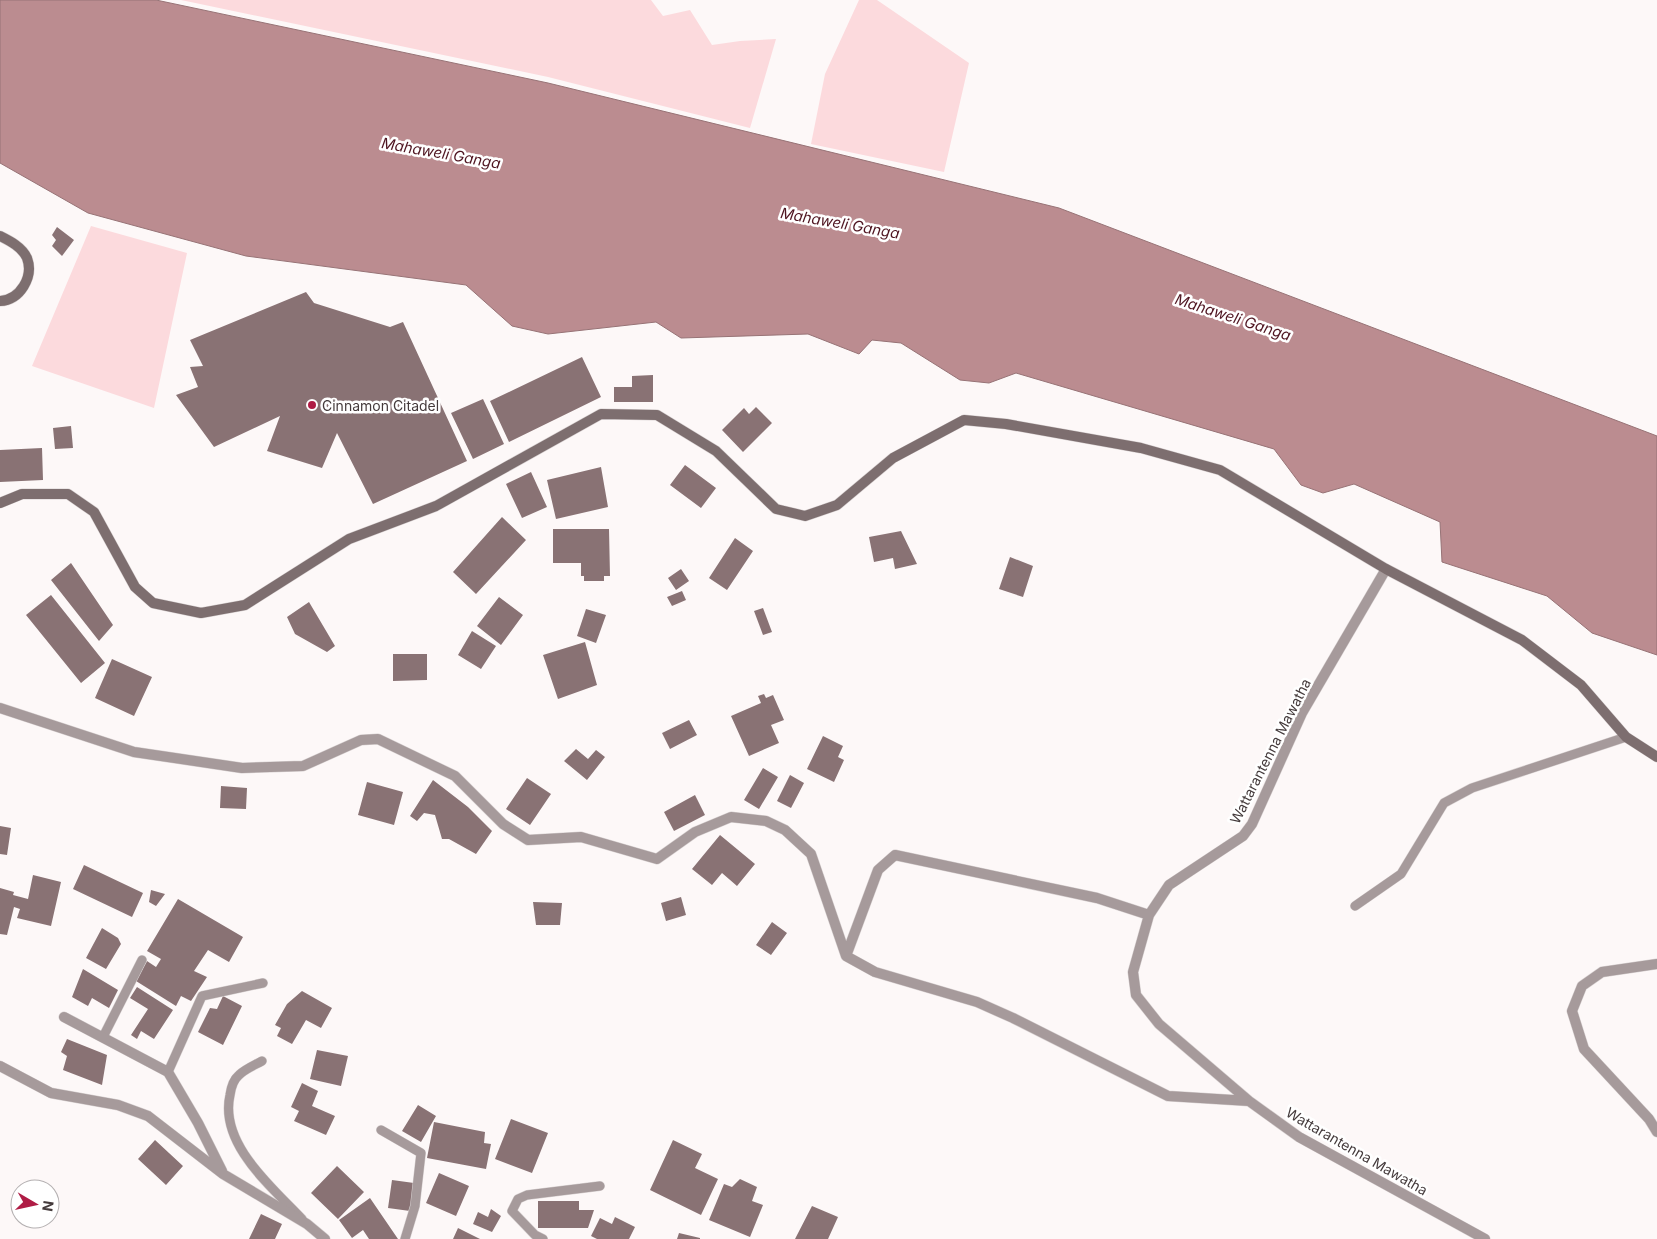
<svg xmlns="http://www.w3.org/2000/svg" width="1657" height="1239" viewBox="0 0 1657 1239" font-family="Inter,sans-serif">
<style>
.green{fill:#fcdadd}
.water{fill:#bb8c90;stroke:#977376}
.building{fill:#897274}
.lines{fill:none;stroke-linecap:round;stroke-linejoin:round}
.lane-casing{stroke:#d8d2d2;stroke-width:10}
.street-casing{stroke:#d8d2d2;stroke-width:11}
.secondary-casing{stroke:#d8d2d2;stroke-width:11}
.lane{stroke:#a69a9b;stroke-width:9}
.street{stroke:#a69a9b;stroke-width:10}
.secondary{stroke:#7d6e6f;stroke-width:10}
.poi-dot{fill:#af1c45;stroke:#fff;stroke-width:2}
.labels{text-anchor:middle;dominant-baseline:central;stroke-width:5;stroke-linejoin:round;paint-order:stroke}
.poi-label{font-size:14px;fill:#443a3b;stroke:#fff;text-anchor:start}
.street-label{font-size:14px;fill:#443a3b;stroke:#fff}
.water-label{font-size:15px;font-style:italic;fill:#4f1521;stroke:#fff}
</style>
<rect width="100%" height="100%" fill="#fdf8f8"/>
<path class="green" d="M181,0H651L663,16L690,10L712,45L740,41L776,39L750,128L548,77Z
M859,0H877L969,63L944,172L811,144L825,74Z
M91,226L187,253L154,408L32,366Z"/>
<path class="water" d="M0,0H156L548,83L1059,208L1657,436V655L1592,633L1547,596L1442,562L1440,522L1354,484L1323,493L1301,485L1274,449L1016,373L989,383L960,380L901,343L872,340L859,354L808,334L681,338L656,322L548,334L512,326L466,285L246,256L88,213L0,163Z"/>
<path class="building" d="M57,227L74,240L62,256L52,246L56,240L52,235Z
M306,292L314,303L390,327L403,322L467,461L373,504L337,433L322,468L267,451L280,416L214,447L176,395L198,387L190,367L203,366L190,340Z
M582,357L601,397L509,442L490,401Z
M653,375V402H614V387H632V376Z
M483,399L504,444L473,459L451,413Z
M756,407L772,423L743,452L722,430L744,408L749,414Z
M71,426L73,448L55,449L53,428Z
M42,448L43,480L0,482V450Z
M685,465L716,488L701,508L670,485Z
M601,467L608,507L556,519L547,480Z
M531,472L547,507L522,518L506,484Z
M502,517L526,540L476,594L453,572Z
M553,529H609L610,576H604V581H584V576H581V563H553Z
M901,531L917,564L895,569L893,558L874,562L869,537Z
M735,538L753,551L727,590L709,578Z
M1010,557L1033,566L1023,597L999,589Z
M71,563L113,625L99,641L51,580Z
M681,569L689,581L676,590L668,578Z
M682,591L686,600L672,606L667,597Z
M51,595L105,663L81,683L26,615Z
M499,597L523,615L501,645L477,626Z
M309,602L335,646L327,652L295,634L287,617Z
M763,608L772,632L763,635L754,611Z
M586,609L606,615L596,643L577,636Z
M472,631L496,646L481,669L458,655Z
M585,642L597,685L558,699L543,655Z
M393,654H427V680L393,681Z
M112,659L152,677L134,716L95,698Z
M764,694L766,698L773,695L784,720L771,725L779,743L749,756L731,716L761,703L758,696Z
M689,720L697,735L670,749L662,733Z
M823,736L843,746L838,757L844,760L834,782L807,769Z
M576,749L588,759L596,750L605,757L587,780L564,761Z
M763,768L778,777L759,809L744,800Z
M790,775L804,783L791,808L777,801Z
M527,778L551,794L530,825L506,809Z
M433,780L468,807L492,831L476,854L449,839H442L435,815L424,813L417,821L410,816Z
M367,782L403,792L394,825L358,815Z
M221,786L247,788L246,809L220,808Z
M695,795L705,815L674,831L664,812Z
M0,826L11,828L7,855L0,854Z
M720,835L755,864L737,886L722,873L712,885L692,869Z
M84,865L143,893L132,917L73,889Z
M33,875L61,882L51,926L17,918L20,909L14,907L7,935L0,934V888L14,892L13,895L28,899Z
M151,890L165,894L156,906L149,902Z
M681,897L686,915L666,921L661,903Z
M178,899L243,937L229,962L208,950L194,971L207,977L191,1001L181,996L176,1006L136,981L147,961L156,967L161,959L147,951Z
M533,902L562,903L560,925H536Z
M772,922L787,933L771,955L756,945Z
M102,928L118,938L121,944L106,969L86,958Z
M83,969L118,990L109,1008L92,998L88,1006L72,997Z
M137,987L173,1010L154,1039L141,1031L137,1039L131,1035L148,1009L130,998Z
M302,991L332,1008L321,1028L306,1020L292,1044L277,1036L281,1028L275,1025L287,1004Z
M223,996L242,1006L223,1045L198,1032L210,1008L217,1009Z
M67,1039L107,1055L102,1085L63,1070L67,1056L61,1052Z
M317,1050L348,1056L341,1086L310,1079Z
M302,1083L318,1091L312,1106L335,1116L326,1135L294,1121L299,1111L291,1107Z
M418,1105L436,1116L421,1142L402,1131Z
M511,1119L548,1133L532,1173L495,1159Z
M434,1122L485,1132L484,1143L491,1144L486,1169L427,1158Z
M155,1140L183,1166L166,1185L138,1159Z
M673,1140L702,1154L695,1168L718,1179L701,1215L650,1190Z
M337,1166L364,1192L338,1219L311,1193Z
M439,1173L469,1186L456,1216L426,1203Z
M740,1179L757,1187L752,1201L763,1205L750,1237L709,1220L724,1184L732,1187Z
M392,1180L414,1183L410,1211L388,1208Z
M370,1198L398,1239H369L363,1230L352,1238L339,1220Z
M538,1201H579V1210H594L588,1228H538Z
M812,1206L838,1217L828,1239H795Z
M491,1209L501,1216L492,1232L473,1224L478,1212L488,1217Z
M261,1214L282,1224L275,1239H249Z
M615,1217L635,1227L629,1239H597L591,1236L600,1218L612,1224Z
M458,1228L480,1239H453Z
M679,1233L700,1238V1239H677Z"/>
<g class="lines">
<g class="lane-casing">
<path id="lane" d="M1355,906L1401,874L1444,803L1472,788L1626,737
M103,1037L142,960
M262,1061C255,1065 245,1069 239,1075C233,1080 231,1088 230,1095C219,1144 272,1187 302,1219
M168,1072L202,996L263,983
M381,1130L421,1153L415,1206L405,1239
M543,1239L535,1235L512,1211L518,1199L527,1195L600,1186"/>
</g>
<g class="street-casing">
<path id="street" d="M1386,569L1302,713L1252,824L1243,836L1169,885L1149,915L1133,972L1136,995L1159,1024L1249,1101L1299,1137L1485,1239
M0,708L134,752L242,768L303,766L361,740L378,739L455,776L503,824L528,840L581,837L657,859L695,832L731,817L766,821L785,830L811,854L846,956L875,972L977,1002L1013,1018L1168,1096L1249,1101
M846,956L878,870L895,855L1097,898L1149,915
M1657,964L1602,972L1582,986L1572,1011L1584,1049L1649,1119L1657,1132
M64,1017L168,1072L198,1123L222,1171
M0,1066L51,1093L118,1105L148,1116L223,1174L307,1224L325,1239"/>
</g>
<g class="secondary-casing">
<path id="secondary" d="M0,236C10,241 22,247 27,258C34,277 20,300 0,301
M0,503L22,494H68L94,512L135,587L153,603L201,613L245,605L349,539L436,506L601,414L657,415L716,451L776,509L805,516L837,505L893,458L964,420L1006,424L1141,448L1220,470L1386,569L1522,640L1581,685L1626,737L1657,757"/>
</g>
<use href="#lane" class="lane"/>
<use href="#street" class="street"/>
<use href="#secondary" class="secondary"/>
</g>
<circle class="poi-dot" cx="312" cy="405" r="5"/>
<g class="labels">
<g class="poi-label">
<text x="322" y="405">Cinnamon Citadel</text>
</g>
<g class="street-label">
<text transform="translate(1270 751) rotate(-63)">Wattarantenna Mawatha</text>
<text transform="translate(1357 1151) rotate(30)">Wattarantenna Mawatha</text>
</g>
<g class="water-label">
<text transform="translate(441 153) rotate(10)">Mahaweli Ganga</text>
<text transform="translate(840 223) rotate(10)">Mahaweli Ganga</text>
<text transform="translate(1233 317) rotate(18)">Mahaweli Ganga</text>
</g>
</g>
<g transform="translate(35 1204) rotate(99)"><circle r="24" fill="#ffffff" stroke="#b4b0b1"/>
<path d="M0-4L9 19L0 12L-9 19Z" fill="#af1c45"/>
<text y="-8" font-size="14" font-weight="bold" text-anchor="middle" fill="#443a3b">N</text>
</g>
</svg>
